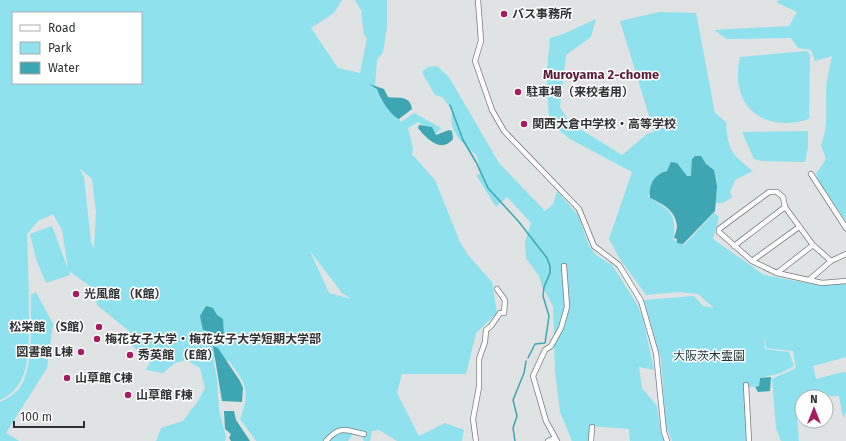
<svg xmlns="http://www.w3.org/2000/svg" width="846" height="441" viewBox="0 0 846 441" font-family="'Fira Sans','Noto Sans JP',sans-serif">
<style>
.green{fill:#8ee1ed;fill-rule:evenodd}
.water{fill:#3ea5b2}
.lines{fill:none;stroke-linecap:round;stroke-linejoin:round}
.stream{stroke:#3ea5b2;stroke-width:1.5}
.minor-casing{stroke:#797c7d;stroke-width:6}
.minor{stroke:#fff;stroke-width:4.5}
.poi-dot{fill:#a71c61;stroke:#fff;stroke-width:1.5}
.labels{text-anchor:middle;dominant-baseline:central;stroke-width:3;stroke-linejoin:round;paint-order:stroke}
.poi-label{font-size:12px;font-weight:bold;fill:#303132;stroke:#fff;text-anchor:start}
.park-label{font-size:12px;fill:#1d3437;stroke:#fff}
.neighbourhood-label{font-size:13px;font-weight:bold;fill:#5c1b37;stroke:#fff}
</style>
<rect width="100%" height="100%" fill="#dfe3e4"/>
<path class="green" d="M0,0H342L334,13L311,28L338,68L360,73L367,38L364,35L361,10L355,0H387V27L383,52L377,60L375,86L401,122L414,113L441,128L436,134L418,122L408,128L413,149L412,154L435,180L460,242L468,255L492,282L497,313L476,333L466,374H402L397,393L419,436L445,423L464,430L462,441H397L379,430L372,431L370,441H364L362,436L353,434L348,441H256L240,419C251,390 246,384 229,361L213,358L217,379L219,410L226,437L225,441H156L161,428L183,421L198,401L205,388L200,368L186,360L175,363L163,373L146,370L151,360L132,346L134,335L97,305L95,290L69,271L70,275L46,283L36,259L30,234L52,226L68,269L62,230L53,214L38,221L27,234C28,264 29,294 29,324C29,341 29,361 23,376C18,388 11,395 0,400ZM13,13H141V83H13ZM79,168L92,179L96,212L94,249L91,242L84,177ZM310,251L342,293L351,299L329,293Z
M780,0H846V221L822,188L816,174L826,159L821,145C828,128 826,111 826,93C826,81 830,68 832,56L815,61L811,50L798,48L791,38L727,39L714,30L789,26L797,12L776,2Z
M659,12L696,13L715,113L726,122C728,150 731,154 753,171L735,180L730,192L732,197L723,203H714L709,193H716L715,174L703,166L698,156L691,179L668,175H658L648,197C669,208 678,215 673,239L684,245L714,213L719,217L713,239L764,275L812,284H846V357L813,366L816,379L843,372L846,373V412L843,418L839,396L802,397V405L796,406L799,441H781L776,428L772,379L796,368L793,351L766,348L763,332L765,349L789,352L794,366L781,373L760,378L759,386L745,388L746,441H672L666,426L661,359L644,300L694,296L703,306L714,308L698,294L678,292L646,295L620,259L609,239L632,172L570,139L549,122L547,72L550,38L561,35L596,19L591,37L566,55L560,107L569,122L622,155L647,134L654,132L620,21Z
M807,51L810,55L809,119C762,134 729,105 740,57Z
M437,66L449,77L499,163L545,211L553,204L557,191L578,215L589,246L596,255L612,265L637,304L643,319L654,370L639,367L642,388L657,406L661,434L665,441H630L629,429L591,426L590,441H572L560,412L555,372L553,306L542,286L539,276L526,258L525,242L531,223L507,197L496,207L476,175L480,174L477,156C464,144 446,131 453,111L442,97L435,95L422,72L428,67Z
M808,131V147L805,162L762,161L754,159L742,132Z
M36,292L53,324L47,368L6,433L19,441H0V402C7,399 13,395 18,390C35,370 30,320 31,295Z"/>
<path class="water" d="M369,84L384,89L388,97C397,99 410,94 412,109L399,119C390,115 380,98 377,89Z
M419,125L432,127L436,135L449,130L452,131L453,139C441,154 426,138 418,128Z
M695,156H701L706,164L714,170L717,186L715,211L683,244L677,243V239L674,238C675,234 677,230 677,226C676,211 662,203 650,198C648,186 654,174 667,171L671,162L677,163L687,176H691L692,159Z
M206,306L213,308L217,315L223,319L224,336L203,330L200,316Z
M213,346L218,348L240,381L243,388L242,402L222,401Z
M771,377L770,391L758,392L755,387L759,386L760,378Z
M224,411H234L236,420L250,441H231L229,438L231,434L225,429Z"/>
<g class="lines">
<path class="stream" d="M450,105L463,140L476,162L488,188L519,222L547,258L550,266V273L544,287L543,296L549,316L545,343L535,344L528,358
M515,441L513,428L517,416L513,400L524,373L526,361"/>
<g class="minor-casing">
<path id="minor" d="M478,0L481,41L475,61L492,110L504,131L579,209L594,246L619,265L641,301L656,353L664,432L667,441
M811,174L846,228
M769,192H777L783,197L785,207L813,245L777,273L752,261L719,232V229Z
M813,245L831,261
M734,246L785,207
M752,261L799,227
M777,273L822,283L846,281
M809,280L831,261L846,254
M746,385L749,441
M326,441C340,425 345,430 364,434
M476,441L473,419L479,387V359L485,342L486,330L491,326L500,313H504L505,300L497,289
M548,441L555,438
M557,441L546,421L533,376L545,350L551,346L561,328L567,307L564,266
M591,441L592,427"/>
</g>
<use href="#minor" class="minor"/>
</g>
<g class="poi-dot">
<circle cx="504" cy="14" r="4"/>
<circle cx="518" cy="92" r="4"/>
<circle cx="524" cy="124" r="4"/>
<circle cx="76" cy="294" r="4"/>
<circle cx="99" cy="327" r="4"/>
<circle cx="97" cy="339" r="4"/>
<circle cx="81" cy="352" r="4"/>
<circle cx="130" cy="355" r="4"/>
<circle cx="67" cy="378" r="4"/>
<circle cx="128" cy="395" r="4"/>
</g>
<g class="labels">
<g class="poi-label">
<text x="512" y="14">バス事務所</text>
<text x="526" y="92">駐車場（来校者用）</text>
<text x="532" y="124">関西大倉中学校・高等学校</text>
<text x="84" y="294">光風館 （K館）</text>
<text x="91" y="327" text-anchor="end">松栄館 （S館）</text>
<text x="105" y="339">梅花女子大学・梅花女子大学短期大学部</text>
<text x="73" y="352" text-anchor="end">図書館 L棟</text>
<text x="138" y="355">秀英館 （E館）</text>
<text x="75" y="378">山草館 C棟</text>
<text x="136" y="395">山草館 F棟</text>
</g>
<g class="park-label">
<text x="709" y="356">大阪茨木霊園</text>
</g>
<g class="neighbourhood-label">
<text x="601" y="74">Muroyama 2-chome</text>
</g>
</g>
<rect x="12" y="12" width="130" height="72" fill="#ffffff" stroke="#acadad"/>
<rect x="20" y="25" width="20" height="6" fill="#ffffff" stroke="#acadad"/>
<text x="48" y="32" font-size="12" fill="#303132">Road</text>
<rect x="20" y="42" width="20" height="12" fill="#8ee1ed" stroke="#acadad"/>
<text x="48" y="52" font-size="12" fill="#303132">Park</text>
<rect x="20" y="62" width="20" height="12" fill="#3ea5b2" stroke="#acadad"/>
<text x="48" y="72" font-size="12" fill="#303132">Water</text>
<g transform="translate(814 409)"><circle r="19" fill="#ffffff" stroke="#acadad"/>
<path d="M0-3L7 15L0 10L-7 15Z" fill="#a71c61"/>
<text y="-6" font-size="11" font-weight="bold" text-anchor="middle" fill="#303132">N</text>
</g>
<path d="M14 421v6h70v-6" fill="none" stroke="#303132" stroke-width="2"/>
<text x="20" y="421" font-size="12" fill="#303132" stroke="#ffffff" stroke-width="3" paint-order="stroke">100 m</text>
</svg>
